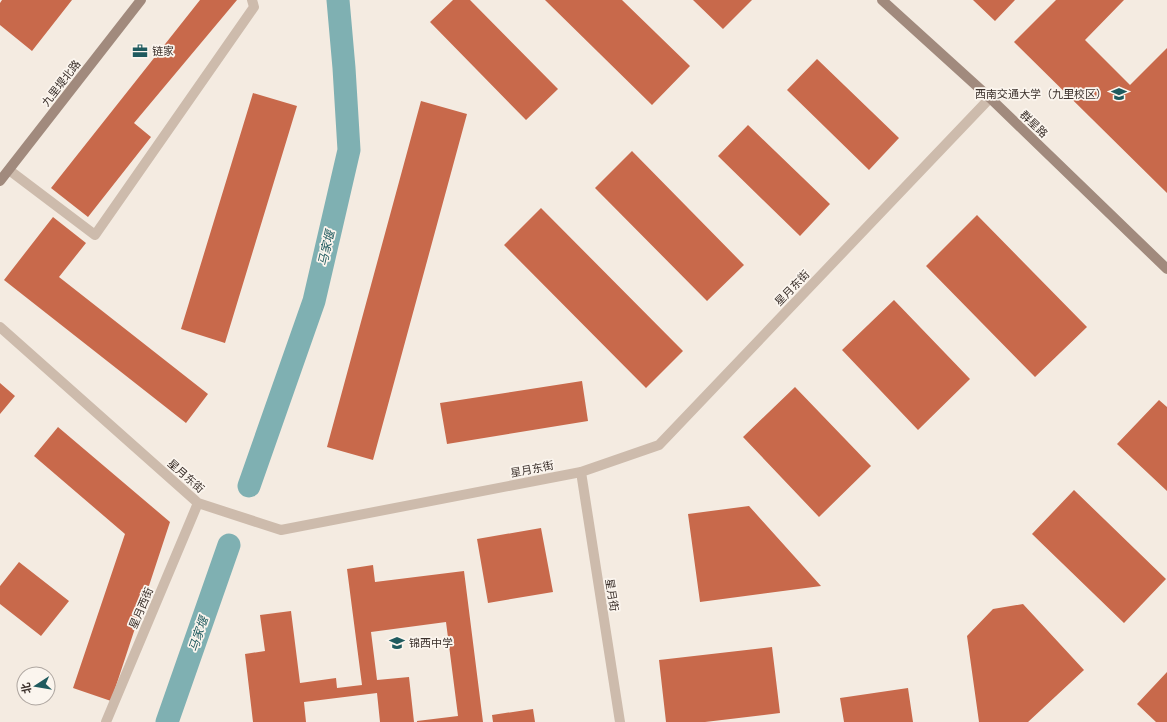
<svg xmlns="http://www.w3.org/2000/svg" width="1167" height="722" viewBox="0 0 1167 722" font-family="Mulish,'Noto Sans SC',sans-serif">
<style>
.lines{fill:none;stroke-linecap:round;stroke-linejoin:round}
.canal{stroke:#7fb0b2;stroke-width:23}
.building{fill:#c8694b}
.lane{stroke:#cdbbac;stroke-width:10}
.street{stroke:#cdbbac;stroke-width:10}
.secondary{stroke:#a18a7d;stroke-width:10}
.labels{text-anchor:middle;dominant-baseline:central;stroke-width:3.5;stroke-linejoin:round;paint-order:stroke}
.poi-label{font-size:11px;fill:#3b302b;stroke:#fbf5ee;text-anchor:start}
.street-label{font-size:11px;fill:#3b302b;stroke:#fbf5ee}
.water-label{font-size:12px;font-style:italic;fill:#1f5a5e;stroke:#fbf5ee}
</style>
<rect width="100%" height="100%" fill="#f4ebe1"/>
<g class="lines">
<path class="canal" d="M249,486L314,301L349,150L344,68L338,0
M167,722L229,545"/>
</g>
<path class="building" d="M2,0H72L32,51L0,25V3Z
M200,0H237L134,123L151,137L88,217L51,188Z
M453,0H470L558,89L526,120L430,22Z
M545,0H622L690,66L652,105Z
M693,0H752L723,29Z
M973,0H1015L995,21Z
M1056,0H1124L1085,40L1130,85L1167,48V193L1014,42Z
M817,59L899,138L869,170L787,90Z
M253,93L297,106L225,343L181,329Z
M421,101L467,114L373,460L327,447Z
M748,125L830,204L800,236L718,156Z
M632,151L744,265L707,301L595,188Z
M541,208L683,351L646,388L504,245Z
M977,215L1087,327L1035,377L926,266Z
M53,217L86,243L59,277L208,394L186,423L4,280Z
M894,300L970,379L918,430L842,350Z
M582,381L588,421L447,444L440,403Z
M0,383L15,396L0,414Z
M795,387L871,466L819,517L743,437Z
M1159,400L1167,407V491L1117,444Z
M58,427L170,522L111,701L73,688L125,534L34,456Z
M1074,490L1166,579L1124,623L1032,534Z
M749,506L821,586L700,602L688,514Z
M541,528L553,592L488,603L477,539Z
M19,562L69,601L41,636L0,604V586Z
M373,565L375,582L464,571L483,722H417V721L458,716L446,622L371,632L377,680L409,677L414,722H380L377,693L304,702L306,722H253L245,654L265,651L260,615L291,611L300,683L336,678L337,688L362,685L347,569Z
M1023,604L1084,670L1028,722H979L967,636L993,609Z
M772,647L780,713L705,722H666L659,660Z
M1167,672V722H1156L1137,704Z
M908,688L913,722H844L840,698Z
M533,709L535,722H493L492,715Z"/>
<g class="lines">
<path class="lane" d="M9,170L95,235L254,7L252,0"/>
<path class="street" d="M0,327L198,503L281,530L581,472L659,445L990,98
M581,472L620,722
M106,722L198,503"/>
<path class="secondary" d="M882,0L990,98L1167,269
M0,181L141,0"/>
</g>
<defs>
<g id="office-bare" transform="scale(1.2)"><path d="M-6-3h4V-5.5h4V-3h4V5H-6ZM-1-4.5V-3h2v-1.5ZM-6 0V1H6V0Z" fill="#1f5a5e" stroke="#fbf5ee" stroke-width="2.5" paint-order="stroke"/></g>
<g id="university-bare" transform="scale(1.2)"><path d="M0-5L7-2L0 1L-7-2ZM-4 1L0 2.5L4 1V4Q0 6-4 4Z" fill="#1f5a5e" stroke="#fbf5ee" stroke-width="2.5" paint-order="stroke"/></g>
<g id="school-bare" transform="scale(1.2)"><path d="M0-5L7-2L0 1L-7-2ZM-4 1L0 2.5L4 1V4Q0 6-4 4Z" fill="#1f5a5e" stroke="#fbf5ee" stroke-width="2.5" paint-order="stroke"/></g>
</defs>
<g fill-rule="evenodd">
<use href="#office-bare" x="140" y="51"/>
<use href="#university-bare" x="1119" y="94"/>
<use href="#school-bare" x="397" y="643"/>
</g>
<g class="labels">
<g class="poi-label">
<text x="152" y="51">链家</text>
<text x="1107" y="94" text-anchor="end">西南交通大学（九里校区）</text>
<text x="409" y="643">锦西中学</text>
</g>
<g class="street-label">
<text transform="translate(61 83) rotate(-52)">九里堤北路</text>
<text transform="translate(1034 124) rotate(44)">群星路</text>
<text transform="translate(792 288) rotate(-46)">星月东街</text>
<text transform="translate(532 469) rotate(-11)">星月东街</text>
<text transform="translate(186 476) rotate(41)">星月东街</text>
<text transform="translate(612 595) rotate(81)">星月街</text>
<text transform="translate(141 608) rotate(-67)">星月西街</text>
</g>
<g class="water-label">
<text transform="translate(326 248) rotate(-77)">马家堰</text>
<text transform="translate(198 634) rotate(-71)">马家堰</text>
</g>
</g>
<g transform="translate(36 686) rotate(258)"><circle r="19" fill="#fbf5ee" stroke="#aea6a0"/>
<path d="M0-3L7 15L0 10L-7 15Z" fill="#1f5a5e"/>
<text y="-6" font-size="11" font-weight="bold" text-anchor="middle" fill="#3b302b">北</text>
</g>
</svg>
